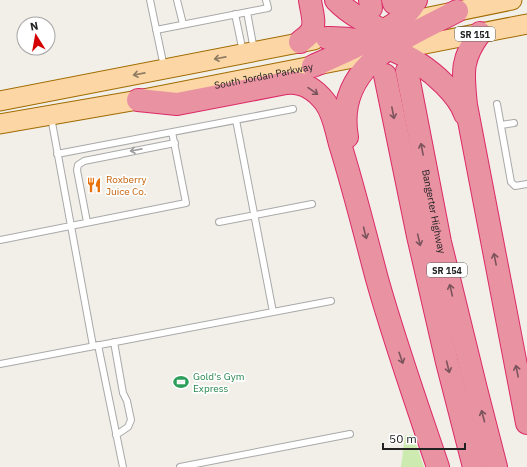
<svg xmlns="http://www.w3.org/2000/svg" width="527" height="467" viewBox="0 0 527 467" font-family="'IBM Plex Sans',sans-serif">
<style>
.grass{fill:#cdebb0}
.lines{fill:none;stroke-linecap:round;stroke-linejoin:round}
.service-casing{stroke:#a9a9a9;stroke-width:8}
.primary-casing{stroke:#a06b00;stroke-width:21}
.motorway-casing{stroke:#dc2a67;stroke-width:24}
.service{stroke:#fff;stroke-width:6}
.primary{stroke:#fcd6a4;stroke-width:19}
.motorway{stroke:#e892a2;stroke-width:22}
.oneway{stroke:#8f7c63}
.oneway2{stroke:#7b545c}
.oneway3{stroke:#9c9c9c}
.labels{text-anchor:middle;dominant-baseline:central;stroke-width:3.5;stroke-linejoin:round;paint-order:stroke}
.shield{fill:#fff;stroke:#646464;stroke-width:1}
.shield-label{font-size:9px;font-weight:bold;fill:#222}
.street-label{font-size:10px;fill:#222;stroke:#fff}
.food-label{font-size:10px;fill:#c56008;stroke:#fff;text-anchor:start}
.leisure-label{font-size:10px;fill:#27864d;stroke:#fff;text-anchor:start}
</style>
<rect width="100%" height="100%" fill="#f2efe9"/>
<path class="grass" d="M405,435H413L424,467H401Z"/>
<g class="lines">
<g class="service-casing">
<path id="service" d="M150,0L164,67
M177,0L183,24
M247,12L254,50
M235,14L243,52
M156,30L268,8L266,0
M497,104L511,182L515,186L527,184
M51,117L93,346
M236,120L273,312
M501,125L514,123
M57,154L293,109
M87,222L77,170L78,165L84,161L175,143
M219,222L312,204
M0,240L186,203L172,132
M114,342L123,393L127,401L131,420L128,427L116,435
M98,345L123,467
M0,364L331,301
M180,467L350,434"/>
</g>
<g class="primary-casing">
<g id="primary">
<path d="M390,25L512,0"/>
<path d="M0,101L314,40"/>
<path id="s1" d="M0,124L138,100L527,24"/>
</g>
</g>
<g class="motorway-casing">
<g id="motorway">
<path d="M336,0C352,17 374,26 395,36"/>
<path d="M370,0L371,8"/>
<path d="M393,0L394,3"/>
<path d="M480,33C460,60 463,74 466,105L527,423"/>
<path d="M327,38C371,37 413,53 444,84C453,93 461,102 465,114"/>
<path d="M300,42C303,39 307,37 310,33C317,25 311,10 310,0"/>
<path d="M313,66C343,52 401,31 416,0"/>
<path id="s2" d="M407,71L440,242L476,389L496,467"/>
<path d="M385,75L418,236L447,362L474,467"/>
<path d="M138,100L177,104L286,83C302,81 315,89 325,102C334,114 336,130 340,144C354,189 365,234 377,279C395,343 417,405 438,467"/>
<path d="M347,137C334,64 404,39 457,11"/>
</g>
</g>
<use href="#service" class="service"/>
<use href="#primary" class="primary"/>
<use href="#motorway" class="motorway"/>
</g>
<defs><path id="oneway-shaft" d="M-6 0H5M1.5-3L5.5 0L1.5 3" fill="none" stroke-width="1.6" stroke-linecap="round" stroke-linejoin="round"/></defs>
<g class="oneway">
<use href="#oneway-shaft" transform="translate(220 58) rotate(169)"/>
<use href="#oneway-shaft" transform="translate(139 74) rotate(169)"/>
</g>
<g class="oneway2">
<use href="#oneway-shaft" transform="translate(313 91) rotate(35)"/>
<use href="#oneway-shaft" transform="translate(393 113) rotate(79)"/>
<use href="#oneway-shaft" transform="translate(422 149) rotate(-101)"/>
<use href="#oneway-shaft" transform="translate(365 233) rotate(76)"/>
<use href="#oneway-shaft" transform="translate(419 240) rotate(77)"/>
<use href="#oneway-shaft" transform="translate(495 259) rotate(-101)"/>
<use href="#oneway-shaft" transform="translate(451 290) rotate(-103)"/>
<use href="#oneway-shaft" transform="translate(401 358) rotate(71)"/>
<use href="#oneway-shaft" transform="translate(448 367) rotate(76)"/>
<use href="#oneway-shaft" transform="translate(517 371) rotate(-101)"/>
<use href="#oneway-shaft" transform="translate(483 416) rotate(-105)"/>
</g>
<use class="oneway3" href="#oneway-shaft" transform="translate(136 150) rotate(169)"/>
<defs>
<g id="restaurant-bare" transform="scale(1.2)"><path d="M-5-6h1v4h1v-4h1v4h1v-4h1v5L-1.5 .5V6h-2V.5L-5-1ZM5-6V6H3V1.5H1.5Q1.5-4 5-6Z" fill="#e8710a" stroke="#fff" stroke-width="2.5" paint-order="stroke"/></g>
<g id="stadium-bare" transform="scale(1.2)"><path d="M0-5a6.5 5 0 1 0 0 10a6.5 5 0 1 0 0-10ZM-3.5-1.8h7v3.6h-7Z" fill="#2e9e5b" stroke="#fff" stroke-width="2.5" paint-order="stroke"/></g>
</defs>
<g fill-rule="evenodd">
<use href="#restaurant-bare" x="94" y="185"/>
<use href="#stadium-bare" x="181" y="382"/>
</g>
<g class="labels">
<g class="shield">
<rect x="455" y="27" width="40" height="14" rx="3"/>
<rect x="427" y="263" width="40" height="14" rx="3"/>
</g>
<g class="shield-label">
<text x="475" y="34">SR 151</text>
<text x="447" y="270">SR 154</text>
</g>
<g class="street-label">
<text stroke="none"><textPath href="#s1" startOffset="268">South Jordan Parkway</textPath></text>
<text stroke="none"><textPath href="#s2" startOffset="143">Bangerter Highway</textPath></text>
</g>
<g class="food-label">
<text x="106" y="179">Roxberry<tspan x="106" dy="12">Juice Co.</tspan></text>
</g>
<g class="leisure-label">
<text x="193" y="376">Gold's Gym<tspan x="193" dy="12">Express</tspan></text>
</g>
</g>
<g transform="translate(36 36) rotate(349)"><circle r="19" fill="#ffffff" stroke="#a7a7a7"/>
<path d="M0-3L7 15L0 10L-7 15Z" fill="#d40000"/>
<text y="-6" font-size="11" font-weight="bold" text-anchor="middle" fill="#222222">N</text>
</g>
<path d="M383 443v6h82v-6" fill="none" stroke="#222222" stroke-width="2"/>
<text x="389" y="443" font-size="12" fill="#222222" stroke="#ffffff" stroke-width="3" paint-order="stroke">50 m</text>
</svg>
